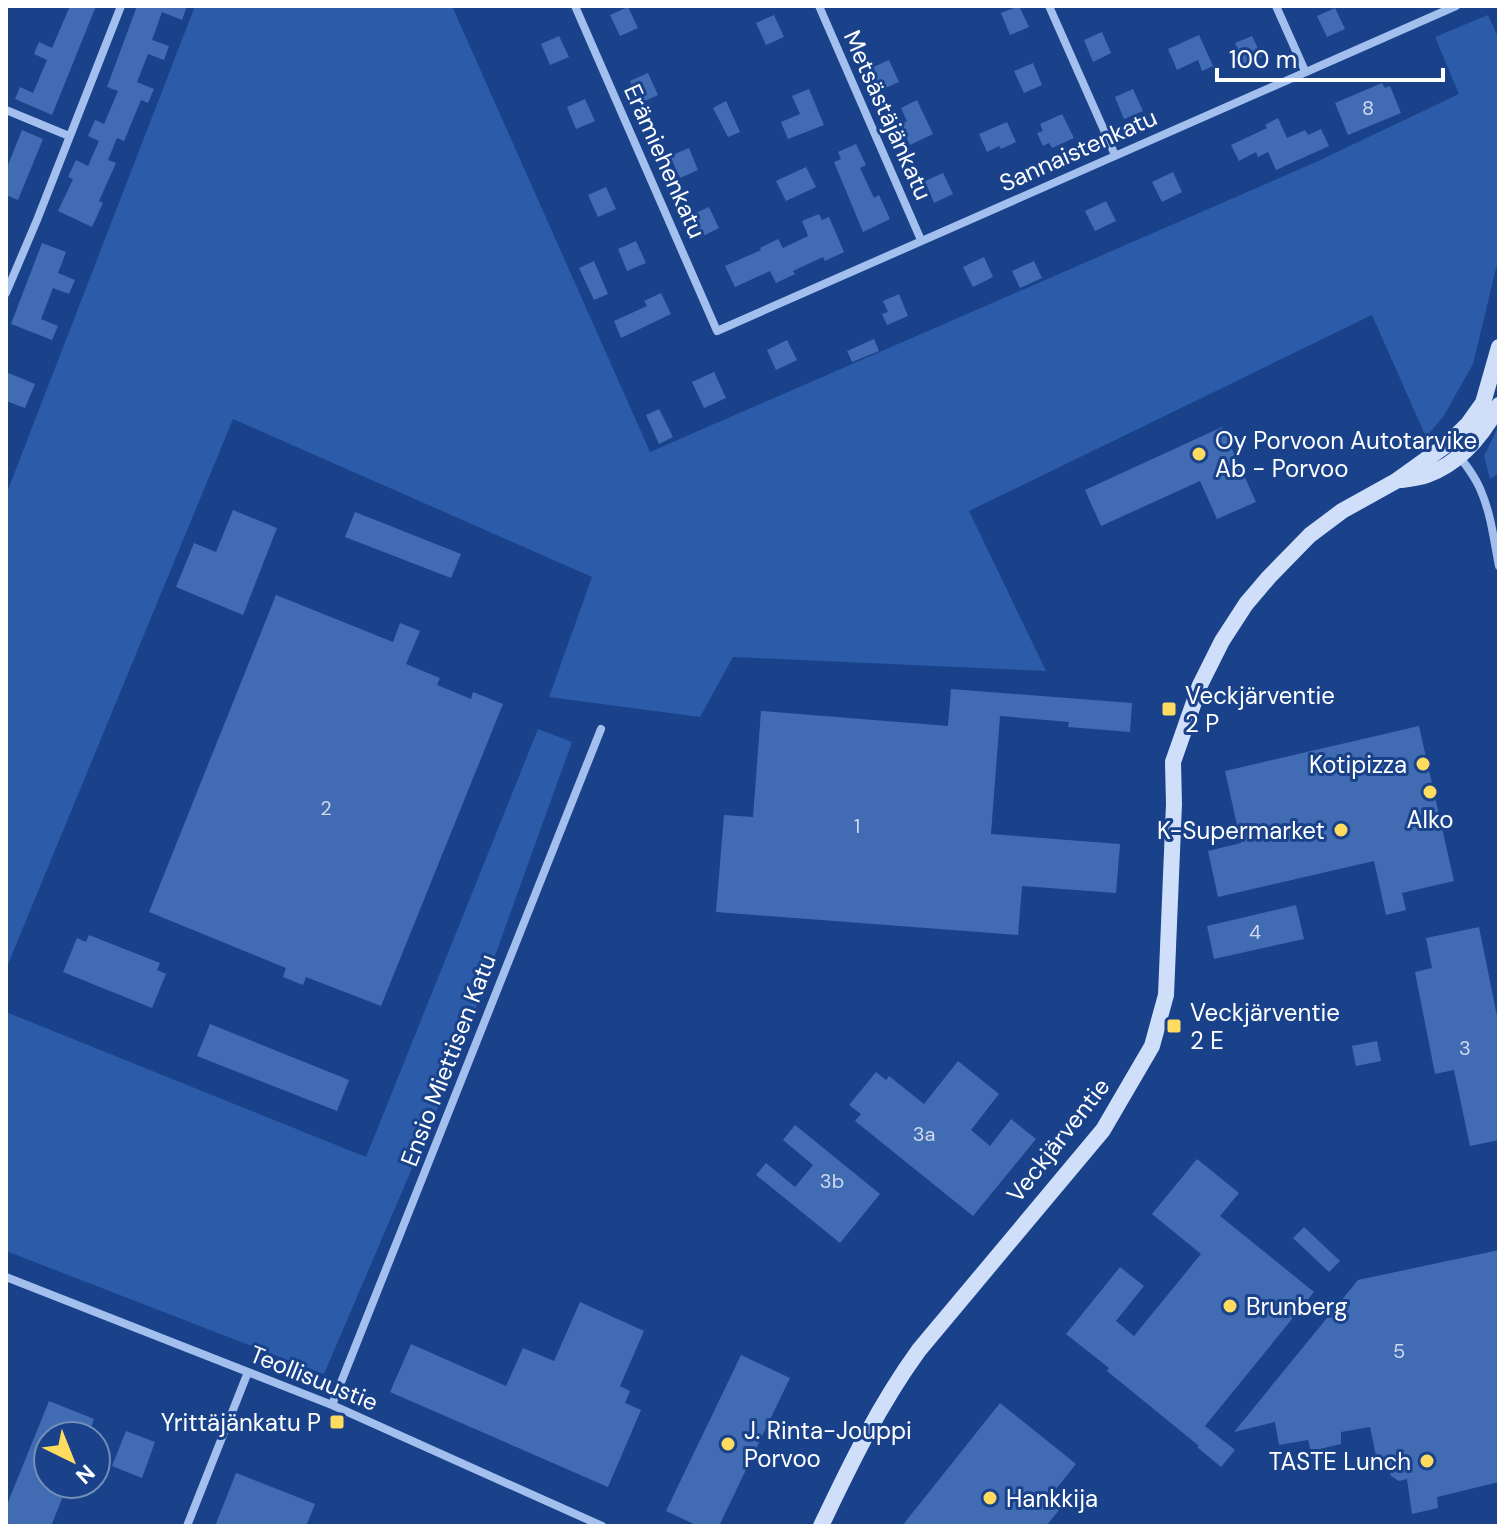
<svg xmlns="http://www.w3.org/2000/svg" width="1505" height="1532" viewBox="0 0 1505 1532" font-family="'DM Sans',sans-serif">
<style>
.green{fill:#2b5ba9}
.building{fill:#416cb3}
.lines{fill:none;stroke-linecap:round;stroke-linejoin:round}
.minor{stroke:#a2bfee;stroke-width:8}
.secondary{stroke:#cfdffa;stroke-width:16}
.poi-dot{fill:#ffdc5f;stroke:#19428a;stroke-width:3}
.labels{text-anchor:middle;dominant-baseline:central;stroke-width:6;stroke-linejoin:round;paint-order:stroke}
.number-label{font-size:20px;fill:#d0daec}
.street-label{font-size:24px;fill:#fff;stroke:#19428a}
.poi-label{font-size:24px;fill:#fff;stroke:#19428a;text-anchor:start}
</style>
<rect width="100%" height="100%" fill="#19428a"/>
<path class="green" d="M195,6H452L650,452L1316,162L1459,94L1435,37L1488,15L1499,39V256L1473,364L1443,417L1426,437L1372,315L969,511L1046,671L733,657L700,717L549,697L592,577L233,419L6,969V495Z
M1499,425V473L1490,479L1484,456Z
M538,729L572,742L452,1075L324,1374L6,1251V1012L366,1157Z"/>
<path class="building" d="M70,6H96L52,115L15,99L20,87L33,93L47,60L34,54L39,42L52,48Z
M137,6H187L182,20L162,12L152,40L169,46L164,60L148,54L137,82L154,89L148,103L141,100L124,141L117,138L108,160L116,163L99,201L103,203L92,227L58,211L73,179L68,177L76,160L88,166L99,141L88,136L95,120L104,124L118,91L107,87Z
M1019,6L1029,27L1010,35L1001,13Z
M628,7L638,28L620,36L610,15Z
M1335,8L1345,29L1327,37L1317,16Z
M774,15L784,37L766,45L756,23Z
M1102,32L1111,53L1093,62L1084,40Z
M1199,35L1213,66L1202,71L1198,60L1177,70L1168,49Z
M559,36L569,57L550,65L541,44Z
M1252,36L1262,57L1245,65L1235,43Z
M889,60L899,82L881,90L871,68Z
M1033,63L1042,85L1024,93L1014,71Z
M648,73L658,95L640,103L630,81Z
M1382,83L1385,88L1390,86L1401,113L1348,135L1335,103Z
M809,89L824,125L788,139L781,122L800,114L792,96Z
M1133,89L1143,111L1124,119L1115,97Z
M585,99L595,121L576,129L567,107Z
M917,100L933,134L910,145L900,125L907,121L901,108Z
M726,101L740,132L728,137L713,108Z
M1062,114L1074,138L1052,148L1049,143L1043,146L1037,133L1043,131L1040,124Z
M1278,118L1287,138L1305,130L1308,135L1321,129L1329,146L1276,170L1268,152L1258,157L1256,152L1239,161L1231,145L1267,128L1265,125Z
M1007,122L1016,142L1001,149L999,146L987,152L979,134Z
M22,130L43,139L18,200L6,195V170Z
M856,144L866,165L860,168L874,198L879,195L890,219L863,232L834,162L841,159L838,152Z
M689,148L698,170L680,178L670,156Z
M806,167L816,187L786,201L776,181Z
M1173,172L1182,192L1162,202L1152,182Z
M943,173L953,194L934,203L925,181Z
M606,187L616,209L598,217L588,195Z
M1106,201L1116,221L1095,231L1085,211Z
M709,207L719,228L701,237L691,215Z
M819,214L822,220L829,217L844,252L825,261L823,257L793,271L795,274L776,283L770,271L735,287L725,266L761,250L760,248L778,239L783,248L808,236L802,221Z
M636,241L646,263L627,271L618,249Z
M42,243L66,252L58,273L75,280L69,294L53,288L41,319L58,326L52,340L11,324Z
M984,257L993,277L973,287L963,267Z
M594,261L608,294L594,300L579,268Z
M1034,261L1042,278L1020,288L1012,271Z
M661,293L671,314L621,338L614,321L647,306L644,301Z
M899,294L908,316L887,325L882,314L888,312L883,301Z
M874,339L879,351L852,362L847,351Z
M787,340L797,360L776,370L767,350Z
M6,372L35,384L25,408L6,401Z
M714,372L726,398L704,408L692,382Z
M659,409L673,437L659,444L646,415Z
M1222,427L1256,502L1217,519L1200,481L1101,526L1085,490Z
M233,510L277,528L243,615L176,587L194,543L216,552Z
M355,512L461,554L451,578L345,537Z
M276,595L393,642L400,623L420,631L406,664L440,678L437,685L471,699L473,692L503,704L381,1006L306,977L303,985L283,977L286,968L149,912Z
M951,689L1132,703L1130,732L1068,727L1069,722L1000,716L991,834L1120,844L1116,893L1022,886L1018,935L716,912L724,815L753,817L761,711L948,726Z
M1419,726L1454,881L1402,893L1406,910L1386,915L1374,861L1218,897L1208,851L1241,843L1225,771Z
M1296,905L1304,939L1214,959L1207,926Z
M1479,927L1499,1026V1140L1470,1146L1454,1070L1435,1074L1415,972L1432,968L1426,938Z
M89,935L160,963L157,970L166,974L152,1008L63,972L77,938L86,942Z
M210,1024L349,1080L337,1111L197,1056Z
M1377,1041L1381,1061L1356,1066L1352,1046Z
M958,1061L999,1094L971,1130L990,1146L1011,1119L1036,1139L973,1216L855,1121L861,1114L849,1105L876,1072L886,1080L889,1076L924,1104Z
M795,1125L880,1194L840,1243L756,1175L766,1163L795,1187L813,1165L783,1140Z
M1197,1159L1239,1193L1220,1216L1314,1292L1205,1426L1235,1450L1221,1467L1197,1447L1199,1446L1107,1371L1109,1368L1066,1334L1120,1267L1144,1286L1116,1321L1134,1336L1201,1254L1152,1214Z
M1304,1227L1340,1261L1329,1272L1293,1238Z
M1499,1250V1482L1437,1497L1438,1508L1412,1514L1407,1479L1399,1481L1391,1476L1389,1469L1379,1471L1370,1427L1341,1432V1444L1311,1451L1308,1440L1279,1445L1275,1422L1234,1432L1358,1280Z
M580,1302L644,1331L620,1386L630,1391L625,1403L641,1410L608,1487L390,1392L411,1344L506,1386L523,1348L554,1361Z
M741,1355L790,1378L719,1526H698L666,1511Z
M49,1401L94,1419L88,1436H48V1484H68L51,1526H14L6,1523V1507Z
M1000,1403L1076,1464L1052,1494L1064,1504L1046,1526H902Z
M126,1431L155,1442L142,1478L112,1466Z
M236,1473L315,1504L306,1526H215Z"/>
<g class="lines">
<path class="minor" d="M575,6L717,331L1456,6
M819,6L921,240
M1049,6L1115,155
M1276,6L1305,71
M6,110L69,136
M6,293L37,220L121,6
M1449,443C1460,458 1474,473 1481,491C1491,514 1494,541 1499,566
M6,1277L332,1405L602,1526
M332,1405L601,729
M187,1526L248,1372"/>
<path class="secondary" d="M1401,480C1409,479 1419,478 1427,475C1460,463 1483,435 1499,405
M821,1526C850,1465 879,1405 919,1350L1103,1130L1152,1046L1166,995L1174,804L1173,762L1200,685L1222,641L1246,604L1269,577L1310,535L1342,511L1396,481L1449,443L1468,424L1483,403L1499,347"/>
</g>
<g class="poi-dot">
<circle cx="1199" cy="454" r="8"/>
<rect x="1161" y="701" width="16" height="16" rx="4"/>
<circle cx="1423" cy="764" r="8"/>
<circle cx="1430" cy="792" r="8"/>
<circle cx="1341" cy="830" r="8"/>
<rect x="1166" y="1018" width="16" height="16" rx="4"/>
<circle cx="1230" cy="1306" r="8"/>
<rect x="329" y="1414" width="16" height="16" rx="4"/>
<circle cx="728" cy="1444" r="8"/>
<circle cx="1427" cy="1461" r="8"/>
<circle cx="990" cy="1498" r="8"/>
</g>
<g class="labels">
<g class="number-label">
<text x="1368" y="108">8</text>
<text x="326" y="808">2</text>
<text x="857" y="826">1</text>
<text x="1255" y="932">4</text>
<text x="1465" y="1048">3</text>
<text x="924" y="1134">3a</text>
<text x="832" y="1181">3b</text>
<text x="1399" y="1351">5</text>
</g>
<g class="street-label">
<text transform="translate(888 115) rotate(66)">Metsästäjänkatu</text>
<text transform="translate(1078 150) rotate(-24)">Sannaistenkatu</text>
<text transform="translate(665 161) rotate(66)">Erämiehenkatu</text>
<text transform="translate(448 1060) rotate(-69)">Ensio Miettisen Katu</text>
<text transform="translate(1058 1140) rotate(-52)">Veckjärventie</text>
<text transform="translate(314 1378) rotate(22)">Teollisuustie</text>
</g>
<g class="poi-label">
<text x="1215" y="440">Oy Porvoon Autotarvike<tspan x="1215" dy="28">Ab - Porvoo</tspan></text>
<text x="1185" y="695">Veckjärventie<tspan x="1185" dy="28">2 P</tspan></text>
<text x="1407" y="764" text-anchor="end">Kotipizza</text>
<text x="1430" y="819" text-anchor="middle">Alko</text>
<text x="1325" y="830" text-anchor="end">K-Supermarket</text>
<text x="1190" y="1012">Veckjärventie<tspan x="1190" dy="28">2 E</tspan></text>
<text x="1246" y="1306">Brunberg</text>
<text x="321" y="1422" text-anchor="end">Yrittäjänkatu P</text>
<text x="744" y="1430">J. Rinta-Jouppi<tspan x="744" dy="28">Porvoo</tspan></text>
<text x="1411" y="1461" text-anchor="end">TASTE Lunch</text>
<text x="1006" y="1498">Hankkija</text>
</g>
</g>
<rect width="1505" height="1532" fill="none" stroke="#ffffff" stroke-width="16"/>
<g transform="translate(72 1460) rotate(137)"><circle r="38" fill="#19428a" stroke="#758eb9" stroke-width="2"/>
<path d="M0-6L14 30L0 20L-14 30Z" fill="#ffdc5f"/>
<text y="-12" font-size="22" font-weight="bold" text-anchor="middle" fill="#ffffff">N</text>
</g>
<path d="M1217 68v12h226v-12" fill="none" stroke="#ffffff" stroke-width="4"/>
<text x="1229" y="68" font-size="24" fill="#ffffff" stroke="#19428a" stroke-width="6" paint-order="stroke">100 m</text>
</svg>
